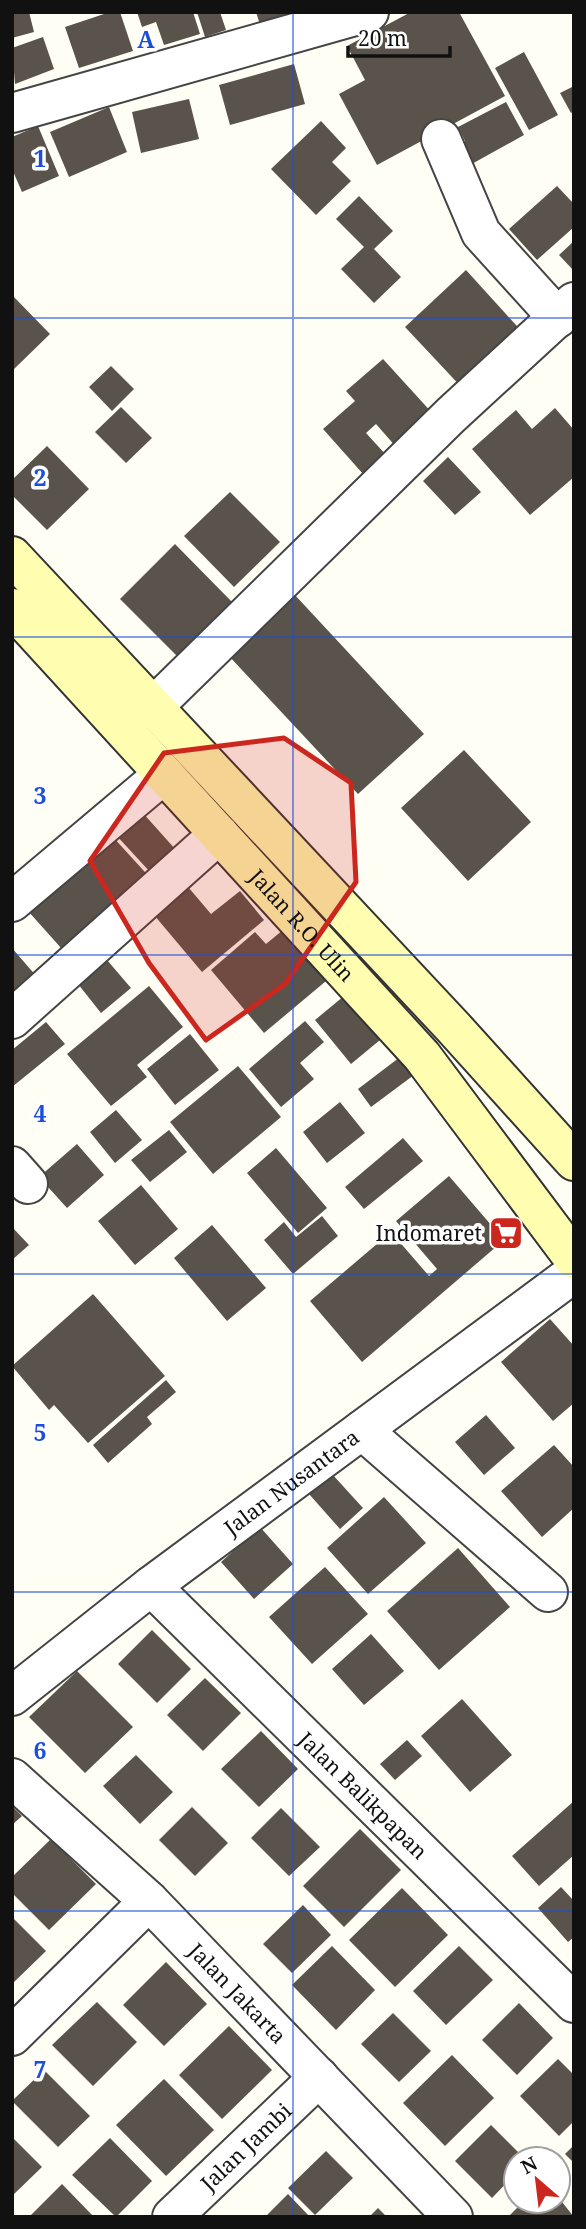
<svg xmlns="http://www.w3.org/2000/svg" width="586" height="2229" viewBox="0 0 586 2229" font-family="'Noto Serif',serif">
<style>
.building{fill:#5a534c}
.lines{fill:none;stroke-linecap:round;stroke-linejoin:round}
.street-casing{stroke:#444;stroke-width:42}
.secondary-casing{stroke:#333;stroke-width:42}
.street{stroke:#fff;stroke-width:38}
.secondary{stroke:#fffeb0;stroke-width:38}
.marked{fill:#cc271e;fill-opacity:0.2;stroke:#cc271e;stroke-width:5;stroke-linejoin:round}
.grid{fill:none;stroke:#1d4ed8;stroke-width:2;stroke-opacity:0.55}
.labels{text-anchor:middle;dominant-baseline:central;stroke-width:7;stroke-linejoin:round;paint-order:stroke}
.street-label{font-size:21px;fill:#111;stroke:#fff}
.poi-label{font-size:21px;fill:#111;stroke:#fff;text-anchor:end}
.grid-label{font-size:23px;text-anchor:middle;font-weight:bold;fill:#1d4ed8;stroke:#fff;stroke-width:7;stroke-linejoin:round;paint-order:stroke}
</style>
<rect width="100%" height="100%" fill="#fffef5"/>
<path class="building" d="M12,12H29L34,32L12,38Z
M110,12H120L133,51L79,68L65,27Z
M137,12H193L200,34L164,45L156,22L142,27Z
M197,12H220L226,30L205,37Z
M256,12H315L262,31Z
M411,12H459L505,96L377,165L339,94L365,80L347,46Z
M43,37L54,69L15,84L12,48Z
M524,52L558,115L529,130L495,68Z
M294,64L305,104L230,125L219,85Z
M574,86V111L571,113L560,93Z
M189,99L199,139L141,153L132,112Z
M506,102L524,135L470,165L459,145L465,141L458,127Z
M109,107L127,152L69,177L50,132Z
M321,121L346,148L332,162L351,181L316,215L271,169Z
M38,126L59,176L22,192L12,169V137Z
M557,186L574,204V227L537,260L509,229Z
M359,196L393,231L374,249L401,277L374,303L341,269L364,247L336,219Z
M574,241V271L559,255Z
M466,270L526,336L466,392L405,327Z
M12,295L50,334L12,371Z
M383,359L434,415L397,448L376,424L366,433L387,456L364,475L323,429L355,401L346,391Z
M111,366L134,389L112,411L89,387Z
M121,407L152,438L126,463L95,432Z
M555,408L574,430V477L530,515L472,449L516,410L532,429Z
M47,446L89,489L47,530L12,495V480Z
M448,457L481,492L455,515L423,481Z
M230,492L280,542L234,587L184,536Z
M175,544L233,603L178,657L120,599Z
M294,594L424,734L358,794L228,655Z
M464,750L531,822L468,881L401,808Z
M142,812L176,850L151,873L116,835Z
M112,836L154,882L70,958L28,911Z
M183,881L211,914L240,891L264,920L202,972L149,909Z
M289,925L332,976L264,1033L211,970L255,932L266,944Z
M12,948L37,977L12,997Z
M107,960L131,988L101,1013L78,984Z
M149,986L183,1027L137,1065L147,1077L111,1106L67,1054Z
M350,991L386,1035L351,1064L315,1020Z
M305,1021L324,1042L300,1063L314,1079L281,1107L249,1069Z
M46,1022L65,1044L12,1087V1050Z
M190,1034L219,1070L175,1105L147,1069Z
M404,1054L418,1072L371,1107L358,1089Z
M238,1066L281,1117L213,1174L170,1122Z
M340,1102L365,1133L327,1163L303,1132Z
M116,1110L142,1140L115,1163L90,1132Z
M169,1130L187,1152L150,1182L131,1160Z
M403,1138L423,1161L364,1209L345,1187Z
M77,1144L104,1175L67,1208L39,1177Z
M276,1148L327,1208L298,1233L247,1173Z
M449,1176L504,1240L362,1362L310,1301L391,1232L429,1276L437,1269L396,1221Z
M141,1185L178,1229L135,1265L98,1221Z
M322,1216L338,1236L293,1274L264,1240L284,1222L296,1237Z
M212,1225L266,1288L227,1321L174,1258Z
M12,1227L29,1245L12,1260Z
M93,1294L165,1376L88,1443L54,1405L49,1410L12,1366Z
M550,1319L574,1346V1403L553,1421L501,1362Z
M166,1380L176,1392L147,1417L152,1424L108,1463L93,1445Z
M486,1415L515,1448L484,1475L455,1442Z
M554,1445L574,1467V1508L542,1537L501,1491Z
M332,1474L363,1508L340,1529L309,1494Z
M384,1497L426,1543L368,1594L327,1548Z
M260,1527L293,1564L254,1599L221,1562Z
M458,1548L510,1607L439,1670L387,1611Z
M325,1567L368,1614L312,1664L269,1617Z
M152,1630L191,1669L157,1703L118,1664Z
M371,1634L404,1671L364,1705L332,1669Z
M77,1671L133,1727L85,1773L29,1717Z
M205,1678L241,1713L203,1751L167,1715Z
M462,1699L512,1755L470,1792L421,1736Z
M261,1731L298,1769L259,1807L221,1769Z
M407,1740L422,1756L395,1780L380,1764Z
M136,1755L173,1792L140,1824L103,1786Z
M574,1801V1855L539,1886L512,1856Z
M12,1806L22,1816L12,1825Z
M192,1807L228,1843L195,1876L159,1840Z
M281,1808L320,1847L289,1876L251,1838Z
M360,1829L401,1870L344,1927L303,1886Z
M51,1839L96,1884L49,1930L12,1893V1877Z
M561,1887L574,1901V1937L568,1942L538,1908Z
M402,1888L448,1935L395,1987L349,1940Z
M303,1905L331,1935L292,1973L263,1944Z
M12,1917L46,1951L12,1984Z
M332,1946L375,1990L336,2030L292,1985Z
M459,1946L493,1980L446,2025L413,1991Z
M166,1962L207,2004L164,2046L123,2005Z
M97,2002L137,2042L93,2086L52,2045Z
M519,2003L553,2038L517,2075L482,2040Z
M393,2013L431,2051L399,2082L361,2044Z
M229,2026L272,2070L222,2119L179,2075Z
M452,2055L494,2098L445,2146L403,2103Z
M558,2059L574,2075V2121L559,2136L520,2096Z
M44,2070L90,2116L58,2147L12,2101Z
M164,2079L214,2130L166,2176L116,2125Z
M491,2125L525,2159H516V2173L492,2198L455,2161Z
M12,2137L42,2167L12,2196Z
M110,2138L152,2181L116,2217L72,2175Z
M574,2145V2163L565,2154Z
M326,2151L353,2178L315,2215L288,2188Z
M62,2184L94,2217H29Z
M288,2194L310,2217H265Z
M558,2197L574,2217H508L524,2201H558Z
M378,2208L387,2217H369Z"/>
<g class="lines">
<g class="street-casing">
<g id="street">
<path d="M12,113L369,12"/>
<path d="M441,139L481,233L558,318"/>
<path d="M152,708L451,415L574,302"/>
<path d="M12,902L164,774"/>
<path d="M12,1019L219,834"/>
<path d="M12,1166L28,1184"/>
<path d="M362,1430L548,1592"/>
<path id="s1" d="M151,1586L574,2003"/>
<path id="s2" d="M12,1696L151,1586L574,1273"/>
<path id="s3" d="M12,1778L149,1901L453,2217"/>
<path d="M12,2036L149,1901"/>
<path id="s4" d="M172,2217L319,2077"/>
</g>
</g>
<g class="secondary-casing">
<g id="secondary">
<path d="M12,556L453,1027L574,1161"/>
<path id="s5" d="M12,608L422,1056L574,1259"/>
</g>
</g>
<use href="#street" class="street"/>
<use href="#secondary" class="secondary"/>
</g>
<path class="marked" d="M284,738L351,783L356,882L285,984L206,1040L149,963L90,861L164,753Z"/>
<path class="grid" d="M293,12V2217M12,318H574M12,637H574M12,955H574M12,1274H574M12,1592H574M12,1911H574"/>
<defs>
<g id="supermarket-square" transform="scale(1.75)"><rect x="-9" y="-9" width="18" height="18" rx="4" fill="#cc271e" stroke="#fff"/><path d="M-6-5.5h2.5l.6 2H6L4.5 2H-2.5L-4.4-4H-6ZM-1.5 3.2a1.3 1.3 0 1 0 .1 0ZM3 3.2a1.3 1.3 0 1 0 .1 0Z" fill="#fff"/></g>
</defs>
<g fill-rule="evenodd">
<use href="#supermarket-square" x="506" y="1233"/>
</g>
<g class="labels">
<g class="street-label">
<text stroke="none"><textPath href="#s5" startOffset="430">Jalan R.O. Ulin</textPath></text>
<text stroke="none"><textPath href="#s2" startOffset="352">Jalan Nusantara</textPath></text>
<text stroke="none"><textPath href="#s1" startOffset="298">Jalan Balikpapan</textPath></text>
<text stroke="none"><textPath href="#s3" startOffset="312">Jalan Jakarta</textPath></text>
<text stroke="none"><textPath href="#s4" startOffset="102">Jalan Jambi</textPath></text>
</g>
<g class="poi-label">
<text x="482" y="1233">Indomaret</text>
</g>
</g>
<g class="grid-label">
<text x="146" y="48">A</text>
<text x="40" y="167">1</text>
<text x="40" y="486">2</text>
<text x="40" y="804">3</text>
<text x="40" y="1122">4</text>
<text x="40" y="1441">5</text>
<text x="40" y="1759">6</text>
<text x="40" y="2078">7</text>
</g>
<rect width="586" height="2229" fill="none" stroke="#111111" stroke-width="28"/>
<g transform="translate(537 2180) rotate(332)"><circle r="33" fill="#ffffff" stroke="#a0a0a0" stroke-width="2"/>
<path d="M0-5L12 26L0 18L-12 26Z" fill="#cc271e"/>
<text y="-10" font-size="19" font-weight="bold" text-anchor="middle" fill="#111111">N</text>
</g>
<path d="M348 46v10h102v-10" fill="none" stroke="#111111" stroke-width="3.5"/>
<text x="358" y="46" font-size="21" fill="#111111" stroke="#ffffff" stroke-width="5" paint-order="stroke">20 m</text>
</svg>
